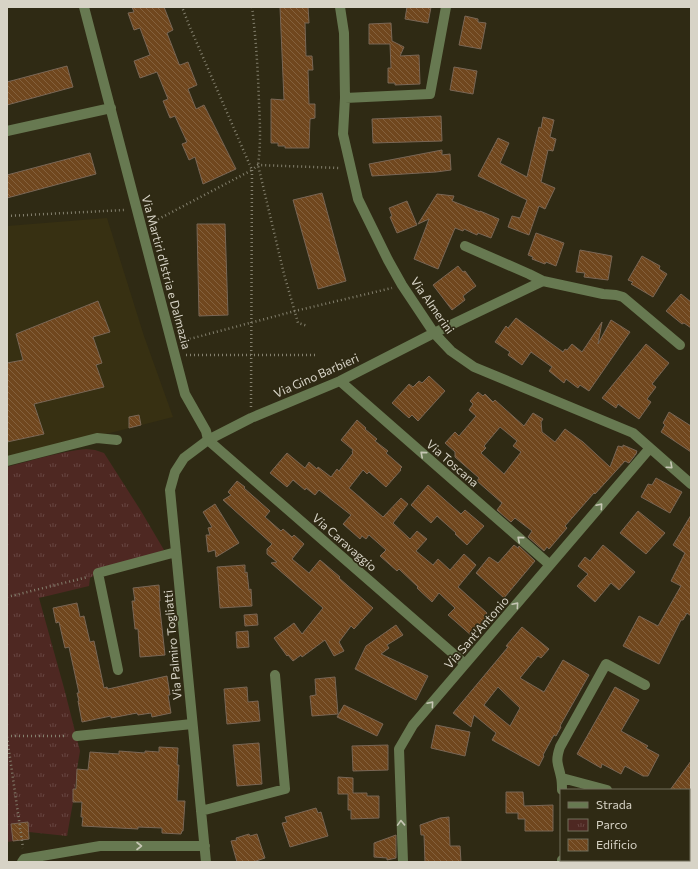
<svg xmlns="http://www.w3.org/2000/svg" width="698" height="869" viewBox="0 0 698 869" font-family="Commissioner,sans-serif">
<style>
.built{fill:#373012}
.park{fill:url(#park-tufts)}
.building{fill:url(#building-back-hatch);stroke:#796655;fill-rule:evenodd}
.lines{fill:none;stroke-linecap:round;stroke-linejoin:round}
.path{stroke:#84806e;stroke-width:2.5;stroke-dasharray:1 3;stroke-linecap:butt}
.minor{stroke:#677951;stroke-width:10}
.oneway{stroke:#c6c6b4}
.labels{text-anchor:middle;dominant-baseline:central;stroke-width:3.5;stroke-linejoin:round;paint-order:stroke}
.street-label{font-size:12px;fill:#d7d3c6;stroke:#2f2a14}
</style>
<defs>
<pattern id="park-tufts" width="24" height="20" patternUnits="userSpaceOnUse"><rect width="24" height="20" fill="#4e2822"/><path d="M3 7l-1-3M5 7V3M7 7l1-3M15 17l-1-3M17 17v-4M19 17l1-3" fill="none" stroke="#674641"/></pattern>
<pattern id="building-back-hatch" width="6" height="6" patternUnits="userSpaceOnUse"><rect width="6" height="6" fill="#70471e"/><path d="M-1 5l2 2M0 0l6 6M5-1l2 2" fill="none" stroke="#84613d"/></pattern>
</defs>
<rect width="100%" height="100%" fill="#2f2a14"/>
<path class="built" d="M107,218L144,336L173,417L110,433L104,434L7,459V226Z
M689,819H691V862H621V860H689Z"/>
<path class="park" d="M86,449L95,450L104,453L141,511L164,550L95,575L90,578L89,586L39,598L64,688L80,751L77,769L75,789H73V802L67,836L29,832V839L7,842V467C33,460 59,452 86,449Z"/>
<path class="building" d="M132,7H164L173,30L167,33L179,64L180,65L188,62L197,85L188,89L196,109L204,105L236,169L203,184L195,157L189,160L182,144L187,142L175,116L170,118L163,101L168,99L157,72L140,78L134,61L150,55L140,28L134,30L128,13L134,12Z
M280,7H308L309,23H305L306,56H312L313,70H308L309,104H315V118L310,119L309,148H285V146H278V143H271V99L284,100Z
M407,7H431L428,23L405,19Z
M465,16L478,19V22L486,23L481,49L459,45Z
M391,23L392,41L404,47L400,56L419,55L420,84L395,85V83H388V68H391L390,44H369V24Z
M67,66L73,87L7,105V82Z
M454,67L477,71L473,94L450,90Z
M441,116L442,141L373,143L372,119Z
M543,117L554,120L550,137L556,139L553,151L548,150L541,182L555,188L545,209L539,206L529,235L508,227L512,216L520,218L527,200L478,176L498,138L509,143L500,163L527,177L539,127L541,128Z
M442,150V155L450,154L451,170L436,172L372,176L369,164Z
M90,153L96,174L7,198V175Z
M322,193L346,281L318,289L293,200Z
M437,194L454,196L452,201L480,212V211L499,219L491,238L478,233L477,235L464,229L463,231L455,228L438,269L414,259L429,219L418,224Z
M407,201L417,225L397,233L390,217L392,216L389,208Z
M197,224H225L228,315L199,316Z
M536,233L564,243L556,266L546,262L545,264L532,259L533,257L528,255Z
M580,250L612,256L608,280L584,277L585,273L576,272Z
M642,256L660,266L659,269L667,274L653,297L631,284L633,282L628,280Z
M458,266L463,272L465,271L476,286L463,296L465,300L452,310L433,285Z
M681,294L691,302V328L684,323L682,324L666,311Z
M98,301L110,332L93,337L102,363L96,365L104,387L34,404L44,434L7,442V363L23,360L16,334Z
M516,318L563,352L565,349L567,350L572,344L582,352L602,322L598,344L611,320L630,332L589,391L580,385L578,388L566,379L564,383L549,371L552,367L531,352L522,365L508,355L510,352L495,342L506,326L508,328Z
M646,344L669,363L652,384L656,387L647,399L651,402L639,419L618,404L616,408L602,398Z
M429,376L445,391L418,421L412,415L409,418L392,403L409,384L413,387L419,381L422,383Z
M478,392L483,396L485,394L493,402L495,400L524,426L533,413L543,419L541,422L542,432L555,442L565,429L583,442L610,467L618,446L623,447V445L637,451L636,454L629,463L625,461L595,494L594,493L565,526L567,528L549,549L547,547L544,551L528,537L532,531L515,518L511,522L497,510L502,503L477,481L479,478L455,457V452L445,443L455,432L459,436L476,416L469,410L473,404L470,401ZM500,427L517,441L513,446L521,452L504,474L481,453L486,448L484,446Z
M669,412L691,426V452L661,432L665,425L663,423Z
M139,415L141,425L129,428V417Z
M357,420L366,428L365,429L377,439L375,441L388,451L386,453L402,467L400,469L401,470L386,487L369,472L367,474L363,470L349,488L383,517L401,498L408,504L393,523L410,539L417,531L427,539L416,551L433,565L438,559L450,570L464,554L476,565L458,587L487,613L484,617L487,619L472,636L448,615L455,608L439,593L432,602L417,588L418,587L399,569L397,571L380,556L386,550L369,535L366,539L362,536L360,539L343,524L351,515L319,490L315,495L306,488L305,490L293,480L287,487L270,473L287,453L305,468L309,462L317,469L318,467L331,477L337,469L339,471L353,453L352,452L353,450L341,440Z
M656,478L682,492L670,513L641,497L648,484L652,485Z
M237,481L245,487L244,488L270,511L265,517L281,531L283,529L292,537L294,535L304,544L292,559L309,573L320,560L340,577L339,578L373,608L354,629L351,626L339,642L344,651L334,656L325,640L302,657L301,655L293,661L288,655L287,656L274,638L294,623L302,634L323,608L271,563L277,562L267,554V549L272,544L223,500L231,495L228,492Z
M428,485L461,514L465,510L484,526L467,545L455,534L456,533L437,516L431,523L411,505Z
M215,504L239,543L216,557L215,550L208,552L206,535H210L208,528L212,527L203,512Z
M638,511L665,533L646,554L620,533Z
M691,515V616L687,613L683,620H681L659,664L623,646L639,616L658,626L681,586L671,581L685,553L673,545Z
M514,545L518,548L519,546L535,561L504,598L476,573L489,557L498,563Z
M603,545L635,572L619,590L611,583L595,602L577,586L588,574L578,566L585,557L590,561Z
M245,565V573L247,572L249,590L251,589L252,606L220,608L217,567Z
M159,585L160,601H159L165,655L140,657L138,629H135L132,601H135L133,588Z
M77,603L80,617L84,616L90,642L94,641L104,688L107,687L108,689L167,676L170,695H168L171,713L152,717L151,713L138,715L137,713L111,718V716L82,722L78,701H79L77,693H79L69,647L65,648L59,622L56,623L53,608Z
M257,614L258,625L245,626L244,615Z
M396,625L403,635L387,645L389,648L381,654L428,676L416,700L355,669L366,646Z
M522,627L549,649L541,658L538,656L520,678L544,692L563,660L589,675L560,726L561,727L556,736L554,735L543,755L544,756L539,766L492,740L496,733L474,715L471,727L453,713L508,647L506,646ZM498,687L520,708L510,726L484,705Z
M248,631L249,647L237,648L236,632Z
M335,677L338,714L312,716L310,696L316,695L315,679Z
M247,687L248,702L258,701L260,721L227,724L224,689Z
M615,687L639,700L621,731L648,746L646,748L659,755L648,776H643L625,766L621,774L602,764L601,768L577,754Z
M344,705L383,724L377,736L337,717Z
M436,725L470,732L465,756L431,748Z
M259,743L262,784L237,786L233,745Z
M388,745V770L353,771L352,746Z
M159,747L178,748L177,765H179L177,801H185L183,831H182L181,834L162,833V828L138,827V829L82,826L83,817H81L82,802H73V789H76L77,769L88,770L90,752L119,754V751L145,753V751L159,752Z
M691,761V790H670Z
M338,777L353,778V793H367V796H379V818L351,819V810H348V794H338Z
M506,792H523L524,806L553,805V831H525V819H518V813H506Z
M316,808L318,813L321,812L328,836L290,847L282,823L287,822L285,817Z
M449,817L450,846H460L461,862H425L424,835H421L420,825L440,818Z
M28,822L29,839L13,841L11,824Z
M249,834L250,836L257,834L265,858L253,862H237L231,841L237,840L236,838Z
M396,835V858L387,860V858L374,857V843Z"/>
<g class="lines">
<path class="path" d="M252,7C256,39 258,71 259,103C260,124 261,144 258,165L284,274L298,323L308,326
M7,216L125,210
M151,223L252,170L189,25L182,7
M182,341L295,311L392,288
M186,355H315
M251,407L252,170L258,165L340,168
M7,597L88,577
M7,736H66
M7,737L23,848"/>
<path class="minor" d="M84,7L185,394L206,431L208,440
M340,7L344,33L345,98L343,134L358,199L388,260L402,285L434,333L451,351L474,367L633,433L691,484
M345,98L430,94L446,7
M7,131L111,108
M465,246L529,274L543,281
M340,381L550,565
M208,440L465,664
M7,461L97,438L117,440
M118,670L98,573L176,552
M77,736L192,724
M562,778L607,790
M562,790C562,786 562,781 561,777C558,763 555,762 560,747L606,664L645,685
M689,810L691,811
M201,811L285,789L275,675
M562,860V862
M22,862L24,859L100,846H205
M206,862L170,490L175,472L184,458L208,440L251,418L340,381L434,333L543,281L603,294L616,295L623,297L680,345
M403,862L399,749L413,725L650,448"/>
</g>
<defs><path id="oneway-chevron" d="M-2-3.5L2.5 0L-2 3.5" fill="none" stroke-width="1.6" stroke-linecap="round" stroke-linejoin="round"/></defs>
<g class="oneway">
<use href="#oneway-chevron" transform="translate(423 454) rotate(-139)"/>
<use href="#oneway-chevron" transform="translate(670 466) rotate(42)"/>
<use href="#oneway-chevron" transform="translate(600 506) rotate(-49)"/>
<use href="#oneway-chevron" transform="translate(520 539) rotate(-139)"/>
<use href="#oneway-chevron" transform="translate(516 605) rotate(-49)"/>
<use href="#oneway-chevron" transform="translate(431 704) rotate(-49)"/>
<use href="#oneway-chevron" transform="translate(401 823) rotate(-92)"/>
<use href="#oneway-chevron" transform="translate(139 846)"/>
</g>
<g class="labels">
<g class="street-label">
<text transform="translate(167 272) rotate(75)">Via Martiri d'Istria e Dalmazia</text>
<text transform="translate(433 305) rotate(55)">Via Almerini</text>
<text transform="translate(316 375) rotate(-24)">Via Gino Barbieri</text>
<text transform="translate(453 463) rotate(41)">Via Toscana</text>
<text transform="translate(345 542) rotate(41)">Via Caravaggio</text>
<text transform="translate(476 632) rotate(-49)">Via Sant'Antonio</text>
<text transform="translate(172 645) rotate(-95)">Via Palmiro Togliatti</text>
</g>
</g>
<rect width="698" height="869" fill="none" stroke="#d7d3c6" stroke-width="16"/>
<rect x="560" y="789" width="130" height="72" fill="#2f2a14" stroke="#726e5b"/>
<rect x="568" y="802" width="20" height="6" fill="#677951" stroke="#726e5b"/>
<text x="596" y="809" font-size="12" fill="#d7d3c6">Strada</text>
<rect x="568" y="819" width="20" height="12" fill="url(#park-tufts)" stroke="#726e5b"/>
<text x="596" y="829" font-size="12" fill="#d7d3c6">Parco</text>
<rect x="568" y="839" width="20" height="12" fill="url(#building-back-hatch)" stroke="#726e5b"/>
<text x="596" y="849" font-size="12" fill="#d7d3c6">Edificio</text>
</svg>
